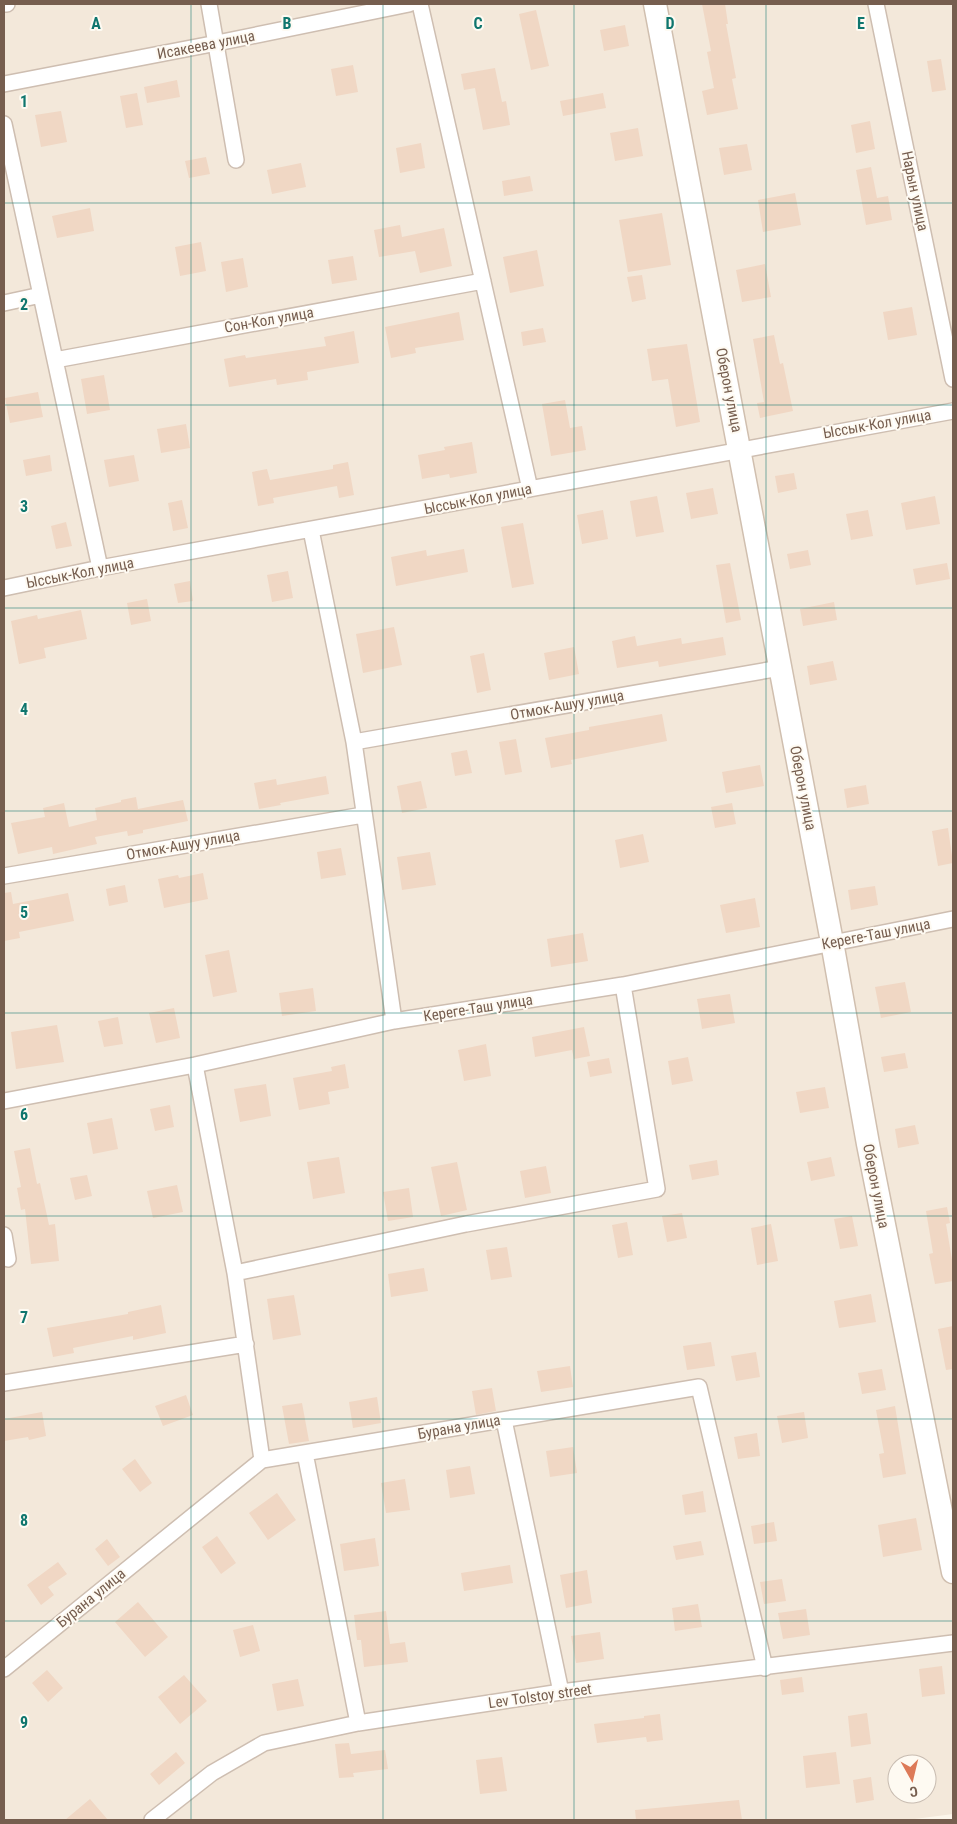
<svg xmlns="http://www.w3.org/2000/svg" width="957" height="1824" viewBox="0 0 957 1824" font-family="'Roboto Condensed',sans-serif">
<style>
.residential{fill:#f3e8da;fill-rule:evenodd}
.building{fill:#f0d7c4}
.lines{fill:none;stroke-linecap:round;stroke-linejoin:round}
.street-casing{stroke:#cebeb1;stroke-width:18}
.secondary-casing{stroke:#d0bfaf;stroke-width:25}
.street{stroke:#fff;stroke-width:15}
.secondary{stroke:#fff;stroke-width:22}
.grid{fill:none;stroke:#0f766e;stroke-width:1;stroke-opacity:0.55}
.labels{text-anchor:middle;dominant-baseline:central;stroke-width:4;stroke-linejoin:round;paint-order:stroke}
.street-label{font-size:15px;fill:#765e4f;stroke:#fefaf2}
.grid-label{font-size:16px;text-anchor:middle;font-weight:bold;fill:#0f766e;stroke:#fefaf2;stroke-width:4;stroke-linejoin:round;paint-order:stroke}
</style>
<rect width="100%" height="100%" fill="#fcf6eb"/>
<path class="residential" d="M4,4H953V1814L907,1820H4ZM897,1764H927V1794H897Z"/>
<path class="building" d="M702,4H725L728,24H726L736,78L732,79L738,109L707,115L702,91L714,88L707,52L711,51Z
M536,10L549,66L531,70L519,14Z
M625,25L629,46L604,51L600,30Z
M941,59L946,90L932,92L927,61Z
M353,65L358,92L336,96L331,69Z
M495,68L502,102L506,101L510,125L483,130L475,88L464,90L461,74Z
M177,80L180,97L147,103L144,87Z
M137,93L143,125L126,128L120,96Z
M603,93L606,108L563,116L560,101Z
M61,111L67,142L41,147L35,115Z
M870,121L875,149L856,153L851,125Z
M638,128L643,156L615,161L610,133Z
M421,143L425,168L400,173L396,148Z
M747,144L752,170L724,175L719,148Z
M206,157L210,174L189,178L185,161Z
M301,163L306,187L272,194L267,170Z
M871,167L877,198L888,196L892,220L866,225L856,170Z
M530,176L533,191L504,196L502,181Z
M795,193L801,225L763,232L758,200Z
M90,208L94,231L57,238L52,216Z
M662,213L671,265L628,272L619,220Z
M400,225L402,237L444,228L452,266L420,273L415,251L379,257L374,230Z
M201,242L206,271L180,276L175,247Z
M537,250L544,286L510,293L503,257Z
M353,256L357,280L332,284L328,260Z
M243,258L248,287L226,292L221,262Z
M765,264L771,297L742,302L736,270Z
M642,275L646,299L632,302L627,277Z
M912,307L917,335L888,340L883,312Z
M459,312L464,340L415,348L416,353L391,358L385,327Z
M543,328L546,342L523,346L521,332Z
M354,331L359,363L307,372L308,380L277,385L276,379L229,387L224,359L245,355L246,358L326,346L324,337Z
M774,335L780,364L783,363L793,411L760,418L757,403L764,402L753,339Z
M687,344L700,422L676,427L668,379L652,381L647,349Z
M104,375L110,410L87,414L81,379Z
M38,392L43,417L10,423L5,398Z
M565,400L570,428L582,426L586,450L551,456L542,404Z
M186,424L190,448L161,453L157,429Z
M472,442L477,473L450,478L449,474L422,479L418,455L445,450L444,447Z
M50,455L52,471L26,476L23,460Z
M134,455L139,481L109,487L104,460Z
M348,462L354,495L339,498L337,486L273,498L274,503L258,506L252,472L267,469L270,480L333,469V465Z
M794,473L797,489L778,493L775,476Z
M713,488L718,514L691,519L686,493Z
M657,496L664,532L636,537L630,501Z
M935,496L940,524L906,530L901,503Z
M182,500L188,528L173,531L168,503Z
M603,510L608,539L582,544L577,515Z
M868,510L873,536L851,540L846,514Z
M66,522L72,546L56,549L51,526Z
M523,523L534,584L512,588L501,527Z
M464,549L468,572L396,586L391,557L426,550L427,556Z
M808,550L811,565L790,569L787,554Z
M730,563L741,620L726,623L716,565Z
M947,563L950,579L916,585L913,569Z
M288,571L293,598L272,602L267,575Z
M190,581L193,601L178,603L174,584Z
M147,599L151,621L131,625L127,603Z
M834,602L837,620L803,626L800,609Z
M81,610L87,639L44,648L46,658L19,664L11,621L37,615L38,619Z
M394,627L402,665L363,673L356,634Z
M635,636L637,646L681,638L682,644L723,637L726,655L659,667L658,661L617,668L612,641Z
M574,647L579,674L549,680L544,653Z
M484,653L491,690L477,693L470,656Z
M833,661L837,680L810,685L807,666Z
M662,714L667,741L571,760L572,764L551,768L545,738L589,730V727Z
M516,739L522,772L505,775L499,742Z
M467,750L472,773L455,776L451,753Z
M760,765L764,786L726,793L722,772Z
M326,776L329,794L280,803L281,805L259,809L254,783L276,779L277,785Z
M421,781L427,808L402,813L397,786Z
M866,785L869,804L847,808L844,789Z
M136,797L138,809L183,800L188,821L143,830V833L128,836L127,831L95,837L97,844L53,854L52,847L18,854L11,823L45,817L43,808L64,803L69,827L97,820L95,808L121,802V800Z
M732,803L736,824L715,828L711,807Z
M948,828L953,863L938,866L932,831Z
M643,834L649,862L620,868L615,840Z
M341,848L346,875L321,879L317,852Z
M430,852L436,885L402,890L397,857Z
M203,873L208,899L164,908L158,879L178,875L179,878Z
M125,885L128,902L109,906L106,889Z
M875,886L878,905L851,910L848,890Z
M11,892L13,904L68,893L74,921L19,932L20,938L4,941V893Z
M755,898L760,927L726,933L720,905Z
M583,933L588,961L551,967L547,939Z
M229,950L237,992L213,997L205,955Z
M905,982L911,1012L881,1018L875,987Z
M313,988L316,1011L282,1016L279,993Z
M730,994L735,1023L702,1029L697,999Z
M174,1008L180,1038L156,1043L149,1013Z
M118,1017L123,1044L104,1047L98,1021Z
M57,1025L64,1062L16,1069L11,1032Z
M584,1027L590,1056L574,1059L572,1050L535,1057L532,1037Z
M486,1044L491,1076L464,1081L458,1050Z
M905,1053L908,1068L884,1072L881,1057Z
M688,1057L693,1081L672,1085L668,1061Z
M609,1058L612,1073L590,1077L587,1062Z
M345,1064L349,1088L328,1092L330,1104L299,1110L293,1078L332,1071L331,1067Z
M266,1084L271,1116L240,1122L234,1089Z
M825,1087L829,1108L800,1113L796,1092Z
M170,1105L174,1127L155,1131L150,1109Z
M112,1118L118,1149L93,1154L87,1123Z
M915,1125L919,1144L898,1148L895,1129Z
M30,1148L37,1184L40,1183L49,1225L55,1224L59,1261L31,1264L25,1209L21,1210L17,1188L21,1187L14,1151Z
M339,1157L345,1193L313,1199L307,1162Z
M831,1157L835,1176L811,1181L807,1162Z
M717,1160L719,1175L692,1180L689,1165Z
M457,1162L467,1210L441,1216L431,1167Z
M546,1166L551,1193L525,1198L520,1171Z
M87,1175L92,1196L75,1200L70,1178Z
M177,1185L183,1212L153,1218L147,1191Z
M409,1188L413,1217L388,1221L383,1192Z
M947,1207L950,1223L946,1224L953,1266V1281L935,1284L929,1254L933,1253L926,1211Z
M682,1213L687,1238L667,1242L662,1216Z
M852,1216L858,1246L840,1249L834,1219Z
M627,1222L633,1255L618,1258L612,1225Z
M771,1224L778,1261L757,1265L751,1228Z
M507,1247L512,1277L491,1280L486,1250Z
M424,1268L428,1291L391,1297L388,1274Z
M871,1294L876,1322L839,1328L834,1301Z
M294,1295L301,1335L273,1340L267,1299Z
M161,1305L166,1333L133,1340V1336L73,1348L74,1353L53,1357L47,1328L128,1314V1312Z
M953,1326V1369L946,1370L938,1329Z
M711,1342L715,1366L687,1370L683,1346Z
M756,1352L760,1377L736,1381L731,1356Z
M570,1366L573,1387L541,1392L537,1371Z
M882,1369L886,1390L862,1394L858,1373Z
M492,1388L496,1411L476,1415L472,1391Z
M186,1395L193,1415L163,1426L155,1406Z
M377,1397L381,1423L353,1428L349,1402Z
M302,1403L309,1441L289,1444L282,1406Z
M895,1406L906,1474L883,1478L879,1454L884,1453L876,1410Z
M42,1412L46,1436L29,1440L28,1437L4,1441V1419Z
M804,1412L808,1438L782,1443L777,1416Z
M757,1433L760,1456L738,1459L734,1437Z
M573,1447L577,1473L550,1477L546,1451Z
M135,1459L152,1483L140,1492L122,1469Z
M470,1466L475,1494L450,1498L446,1470Z
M405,1479L410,1510L386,1513L381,1483Z
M703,1491L706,1512L685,1515L682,1495Z
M277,1493L296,1520L268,1540L249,1513Z
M916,1518L922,1550L883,1557L878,1525Z
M774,1522L777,1541L754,1544L751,1526Z
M217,1536L236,1563L221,1574L202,1547Z
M375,1538L379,1566L344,1571L340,1544Z
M107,1539L120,1557L108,1566L95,1549Z
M701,1541L704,1555L676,1560L673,1546Z
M58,1562L67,1574L48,1587L54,1595L41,1605L27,1585Z
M510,1565L513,1583L464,1591L461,1573Z
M587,1570L592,1603L566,1608L560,1575Z
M782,1579L786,1601L764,1604L760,1582Z
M138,1602L168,1637L145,1657L115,1622Z
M698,1604L702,1627L675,1631L672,1608Z
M806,1609L810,1635L783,1639L778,1613Z
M386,1611L390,1644L405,1642L408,1662L364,1667L361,1640H357L354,1615Z
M253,1625L260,1651L240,1657L233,1630Z
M600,1632L604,1659L576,1663L571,1636Z
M942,1666L945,1694L922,1697L919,1669Z
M47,1670L63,1688L48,1702L32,1683Z
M184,1675L207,1701L180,1724L158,1697Z
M802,1677L804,1692L782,1695L780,1680Z
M298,1679L304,1706L277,1711L272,1684Z
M867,1713L871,1744L851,1747L848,1716Z
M660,1714L663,1740L647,1742L646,1737L597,1743L594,1724L644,1718V1716Z
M349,1743L351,1754L385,1750L388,1769L353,1773L354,1777L339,1778L335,1744Z
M176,1752L185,1763L159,1785L150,1774Z
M836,1752L840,1784L806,1788L803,1756Z
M502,1757L507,1791L480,1794L476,1760Z
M871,1777L874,1800L856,1803L853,1780Z
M90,1799L108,1820H65Z
M739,1800L742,1820H636L635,1810Z"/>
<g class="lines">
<g class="street-casing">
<path id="street" d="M4,4H7
M209,4L236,160
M420,4L530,489
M876,4L953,379
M4,84L217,43L409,4
M4,124L100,568
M4,303L41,295
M55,360L483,281
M311,530L354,742L394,1021
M4,588L100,568L953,411
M354,742L780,668
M4,876L363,815
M195,1065L235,1273L262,1460
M4,1101L195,1065L394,1021L623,985L953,919
M4,1235L8,1259
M235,1273L466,1224L657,1189L623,985
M4,1383L246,1344
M504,1420L561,1692
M305,1453L358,1723
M4,1669L262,1460L699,1387L765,1668
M152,1820L212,1773L264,1743L358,1723L561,1692L953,1643"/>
</g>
<g class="secondary-casing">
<path id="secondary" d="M655,4L832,942L868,1144L953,1572"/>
</g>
<use href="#street" class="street"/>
<use href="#secondary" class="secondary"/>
</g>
<path class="grid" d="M191,4V1820M383,4V1820M574,4V1820M766,4V1820M4,203H953M4,405H953M4,608H953M4,811H953M4,1013H953M4,1216H953M4,1419H953M4,1621H953"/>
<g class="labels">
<g class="street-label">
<text transform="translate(206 45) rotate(-11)">Исакеева улица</text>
<text transform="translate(915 191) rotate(78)">Нарын улица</text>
<text transform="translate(269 320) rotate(-10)">Сон-Кол улица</text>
<text transform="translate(729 390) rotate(79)">Оберон улица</text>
<text transform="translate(877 424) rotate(-10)">Ыссык-Кол улица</text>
<text transform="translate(478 499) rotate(-11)">Ыссык-Кол улица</text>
<text transform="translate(80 573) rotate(-11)">Ыссык-Кол улица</text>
<text transform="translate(567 705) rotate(-10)">Отмок-Ашуу улица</text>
<text transform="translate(803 788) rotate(79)">Оберон улица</text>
<text transform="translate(183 845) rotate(-10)">Отмок-Ашуу улица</text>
<text transform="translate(876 934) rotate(-11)">Кереге-Таш улица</text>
<text transform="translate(478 1008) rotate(-9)">Кереге-Таш улица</text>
<text transform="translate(876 1186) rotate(79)">Оберон улица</text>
<text transform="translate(459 1427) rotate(-10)">Бурана улица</text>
<text transform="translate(91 1598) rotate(-39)">Бурана улица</text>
<text transform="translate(540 1696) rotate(-8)">Lev Tolstoy street</text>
</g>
</g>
<g class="grid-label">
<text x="96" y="29">A</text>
<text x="287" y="29">B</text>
<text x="478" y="29">C</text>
<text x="670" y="29">D</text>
<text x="861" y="29">E</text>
<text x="24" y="107">1</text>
<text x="24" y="310">2</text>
<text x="24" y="512">3</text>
<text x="24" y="715">4</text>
<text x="24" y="918">5</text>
<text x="24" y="1120">6</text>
<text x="24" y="1323">7</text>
<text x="24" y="1526">8</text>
<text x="24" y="1728">9</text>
</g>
<rect width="957" height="1824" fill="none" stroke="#765e4f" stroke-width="10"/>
<g transform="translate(912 1779) rotate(172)"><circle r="24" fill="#fefaf2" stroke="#c8bcb1"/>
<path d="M0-4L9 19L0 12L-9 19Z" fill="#dd7a58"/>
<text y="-8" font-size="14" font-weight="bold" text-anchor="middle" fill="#765e4f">С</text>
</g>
</svg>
